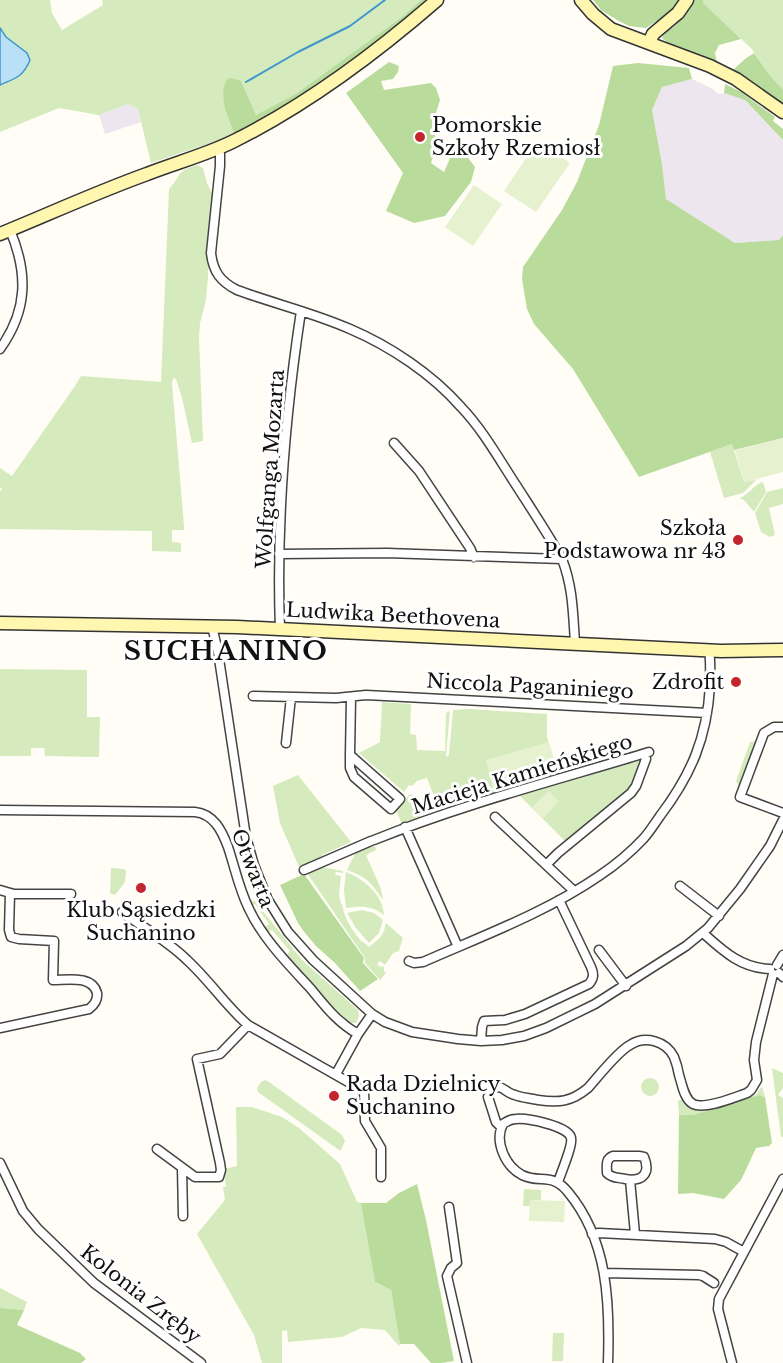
<svg xmlns="http://www.w3.org/2000/svg" width="783" height="1363" viewBox="0 0 783 1363" font-family="'Libre Baskerville',serif">
<style>
.industrial{fill:#eee6ef}
.green{fill:#d5ebbd}
.forest{fill:#b9dc9c}
.pitch{fill:#e6f2cf}
.water{fill:#b9e0f7;stroke:#3f96cf;stroke-width:1.5}
.lines{fill:none;stroke-linecap:round;stroke-linejoin:round}
.stream{stroke:#3f96cf;stroke-width:2}
.street-casing{stroke:#444;stroke-width:11}
.secondary-casing{stroke:#333;stroke-width:15}
.street{stroke:#fff;stroke-width:8}
.secondary{stroke:#fff6b0;stroke-width:12}
.poi-dot{fill:#c4262e;stroke:#fff;stroke-width:2}
.labels{text-anchor:middle;dominant-baseline:central;stroke-width:6;stroke-linejoin:round;paint-order:stroke}
.poi-label{font-size:20px;fill:#111;stroke:#fff;text-anchor:start}
.street-label{font-size:20px;fill:#111;stroke:#fff}
.district-label{font-size:26px;font-weight:bold;letter-spacing:1.5px;fill:#111;stroke:#fff}
</style>
<rect width="100%" height="100%" fill="#fffdf5"/>
<path class="industrial" d="M692,79L713,89L718,94L724,93L745,100L783,140V235L779,240L735,243L666,199L662,164L652,110L662,87Z
M128,104L138,109L141,122L105,134L99,115Z"/>
<path class="green" d="M0,0H50L52,13L62,30L103,5L102,0H421L402,17L297,93L256,115L241,81L223,94L227,116L233,128L234,135L151,163L138,109L128,104L99,115L59,108L0,132Z
M703,0H783V89L771,77L751,48L702,3Z
M197,165L203,168L207,183L214,197L208,245V277L206,300L200,323L199,338L203,441L192,443L182,398L176,379L173,378L172,384L184,526V530H172V542L181,543V552L152,551V531L0,529V492L2,489L0,487V468L12,476L75,386L81,376L161,382L169,189C182,175 176,171 197,165Z
M732,444L744,482L764,478L756,480L743,493L724,498L710,452Z
M763,482L766,492L754,512L745,501L740,498C750,494 754,484 763,482Z
M783,488V504L769,508L775,535L770,537L761,532L755,513L767,492Z
M0,669L87,670V717H100L99,757L45,756L44,748H31V756H0Z
M382,702L411,704L410,734L416,735L417,750L445,751L446,713L450,711L446,755L447,757L449,755L453,710L469,709L547,714V737L558,775L641,758L644,759L636,778L630,787L566,842L518,794L490,803L485,793L439,810L427,778L417,781L412,786L409,785L404,792L359,753L380,742Z
M757,741L739,786L736,781L750,742Z
M298,775L351,842L322,855L323,858L300,869L280,823L273,786Z
M411,794L413,795L420,817L402,824L395,808L405,801V798Z
M375,846L376,850L366,855L381,889L383,900C370,882 369,878 347,870L357,850Z
M322,867L343,871V873L336,872L335,875L341,876L339,894L341,904H342C345,920 352,930 362,942H363L369,947C380,938 383,937 386,923L403,938L399,951L393,953L385,965L380,961L377,964L380,967L382,966L384,967V971L386,973L380,980L365,963V958L307,873L317,868Z
M111,868L124,869L126,871L125,882L115,895L110,893Z
M346,872C364,879 383,895 384,915C370,905 363,906 346,908L344,890Z
M254,900L303,961L358,1010L359,1016L356,1023H348L339,1017L288,957V953L290,951L272,930L267,933L264,928L269,924L255,904L251,906L250,904Z
M362,910L374,913L383,920L379,933L369,943L356,928L347,913Z
M772,1068L783,1073V1088L778,1095L783,1098V1137H781Z
M641 1087a9 9 0 1 1 18 0a9 9 0 1 1-18 0Z
M265,1080L269,1082L342,1135L345,1141L341,1150H339L258,1092L257,1088L261,1082Z
M762,1086L765,1097L759,1095L693,1115H679L678,1101L683,1099C688,1108 695,1111 704,1111L756,1095Z
M236,1107H252L282,1117L299,1128L340,1164L357,1202L361,1203L375,1282L391,1290L400,1344L399,1346L385,1330L361,1328L342,1337L288,1342L287,1330L282,1331V1363H262L254,1335L197,1234L225,1200L223,1187H226L224,1169L237,1166Z
M524,1189L541,1190V1200H530V1206H523Z
M0,1288L27,1302L24,1310L0,1308Z
M553,1333H564L563,1361H552Z"/>
<path class="forest" d="M421,0H429C367,50 305,100 234,135C233,127 229,122 227,115C223,103 221,90 227,79L231,78L241,81L256,115L297,93L402,17Z
M593,0H680L670,12L646,28L629,26L617,20L601,10Z
M695,0H703V3L741,39L719,45L715,53L717,62C702,55 671,48 662,38C665,31 671,30 676,25C684,17 689,9 695,0Z
M754,53L771,77L783,89V104L733,70L745,59Z
M389,62L399,66L398,72L393,79L381,81L384,90L431,83L436,88L440,100L434,119L436,146L431,163L444,172L451,156L466,155L475,167L471,182L445,216L414,223L386,211L403,173L346,93Z
M638,63L689,68L692,79L662,87L652,110L662,164L666,199L735,243L779,240L783,235V438L734,450L732,444L639,477L573,369L534,324L527,309L522,279L523,267L562,210L577,182L599,125L613,66Z
M725,84L741,92L775,117L773,121L783,129V140L745,100L724,93Z
M304,874L364,958L363,963L378,979L360,991L335,963L316,946L305,933L298,923L280,885Z
M759,1095L765,1097L772,1143L769,1146L756,1148L741,1180L724,1199L693,1193L678,1194L679,1115H693Z
M417,1184L426,1220L454,1361L441,1363H431L414,1344H400L391,1290L375,1282L361,1204V1203H386L399,1193Z
M0,1308L24,1310L17,1325L80,1353L86,1359L81,1363H0Z"/>
<path class="pitch" d="M537,142L570,163L536,212L504,191Z
M474,185L502,204L473,246L445,227Z
M783,438V472L744,482L735,450Z
M549,742L557,769L493,787L486,760Z
M549,791L559,801L543,818L532,807Z
M530,1200L565,1201L564,1222L529,1221Z"/>
<path class="water" d="M0,28L6,37L27,53L30,60C23,77 16,78 0,85Z"/>
<g class="lines">
<path class="stream" d="M246,82L298,52L350,26L385,0"/>
<g class="street-casing">
<path id="street" d="M217,148L220,154V166L211,253C213,272 221,282 237,290C275,304 314,313 350,329C390,346 432,374 461,407C483,430 499,459 516,485C532,510 548,534 562,559C573,587 573,614 575,643
M0,349C28,310 28,273 10,230
M394,443L419,471L470,548L474,557
M279,554L387,553L562,559
M212,626L218,652L246,837L254,865L268,900L288,932L313,960L372,1014L385,1022L412,1032L458,1039L481,1041L502,1040L524,1036L546,1028L595,1004L686,946L708,928L740,889L770,846L783,820
M280,629C276,522 285,417 301,311
M253,696L336,698L366,695L707,713
M783,727H774L764,733L740,797L783,813
M286,743L291,697
M350,755V768L354,777L391,809L400,799L350,755L351,697
M0,810L195,812C214,814 222,831 228,847C235,868 239,889 249,909C263,939 289,965 311,989C325,1006 338,1023 358,1034
M495,817L574,891
M405,827L458,947
M374,840C463,804 557,780 649,752
M547,864L558,853L631,793L636,786L646,759
M304,870L371,841
M680,886L719,916
M0,890L14,894H71
M122,912C144,928 168,941 187,960C209,980 226,1006 248,1025L364,1091L365,1121L381,1148V1177
M703,933C723,951 741,968 770,969
M599,950L626,986
M409,961L414,963L423,962C482,936 545,913 599,876C614,866 631,852 644,838C650,831 655,823 660,816C691,775 707,738 710,686C710,674 711,662 709,650
M777,965L783,955
M779,973L783,977
M0,1028L89,1009C94,1005 98,1000 97,993C92,975 67,980 53,980L54,941L19,939L11,937L9,930L10,893
M481,1041L482,1027L484,1021L505,1020L525,1014L589,984C594,978 594,974 591,967L559,900
M336,1074L358,1034L372,1014
M501,1127L496,1122L488,1097C490,1092 492,1088 498,1087C503,1087 509,1094 515,1095C522,1098 531,1098 538,1100C559,1103 571,1102 588,1088C598,1077 617,1052 630,1045C645,1035 666,1041 674,1057C676,1062 678,1069 679,1075C682,1084 684,1099 693,1104C705,1110 735,1097 747,1093L751,1090L757,1080L754,1060L756,1042L773,974
M157,1149L195,1177H219L221,1170L220,1163L197,1059L220,1054L248,1025
M613,1156H639L644,1157C651,1174 642,1182 625,1179C618,1177 613,1179 607,1173C607,1166 605,1159 613,1156Z
M0,1163L23,1211L38,1229L94,1283L201,1363
M182,1168L183,1216
M630,1180L635,1234
M558,1182C561,1173 573,1145 571,1138C569,1126 527,1118 516,1119C511,1119 507,1121 503,1124C494,1141 505,1166 522,1175C540,1184 552,1172 568,1192C608,1240 610,1303 608,1363
M449,1207L457,1263L451,1268L447,1276L467,1363
M592,1234L599,1233L715,1239L726,1242L744,1252
M605,1273L699,1275L703,1276L714,1283
M732,1363L718,1309L719,1299L783,1179"/>
</g>
<g class="secondary-casing">
<path id="secondary" d="M581,0L593,14L611,29L710,66L736,79L783,112
M649,43L653,34L678,13L687,0
M0,234C49,214 97,192 147,174C175,163 205,155 232,142C305,106 376,53 437,0
M0,623L237,627L721,651L783,650"/>
</g>
<use href="#street" class="street"/>
<use href="#secondary" class="secondary"/>
</g>
<g class="poi-dot">
<circle cx="420" cy="137" r="6"/>
<circle cx="738" cy="540" r="6"/>
<circle cx="736" cy="682" r="6"/>
<circle cx="141" cy="888" r="6"/>
<circle cx="334" cy="1096" r="6"/>
</g>
<g class="labels">
<g class="poi-label">
<text x="432" y="125">Pomorskie<tspan x="432" dy="23">Szkoły Rzemiosł</tspan></text>
<text x="726" y="528" text-anchor="end">Szkoła<tspan x="726" dy="23">Podstawowa nr 43</tspan></text>
<text x="724" y="682" text-anchor="end">Zdrofit</text>
<text x="141" y="910" text-anchor="middle">Klub Sąsiedzki<tspan x="141" dy="23">Suchanino</tspan></text>
<text x="346" y="1084">Rada Dzielnicy<tspan x="346" dy="23">Suchanino</tspan></text>
</g>
<g class="street-label">
<text transform="translate(270 469) rotate(-86)">Wolfganga Mozarta</text>
<text transform="translate(393 615) rotate(3)">Ludwika Beethovena</text>
<text transform="translate(530 686) rotate(3)">Niccola Paganiniego</text>
<text transform="translate(522 774) rotate(-17)">Macieja Kamieńskiego</text>
<text transform="translate(253 868) rotate(68)">Otwarta</text>
<text transform="translate(141 1294) rotate(38)">Kolonia Zręby</text>
</g>
<g class="district-label">
<text x="226" y="651">SUCHANINO</text>
</g>
</g>
</svg>
